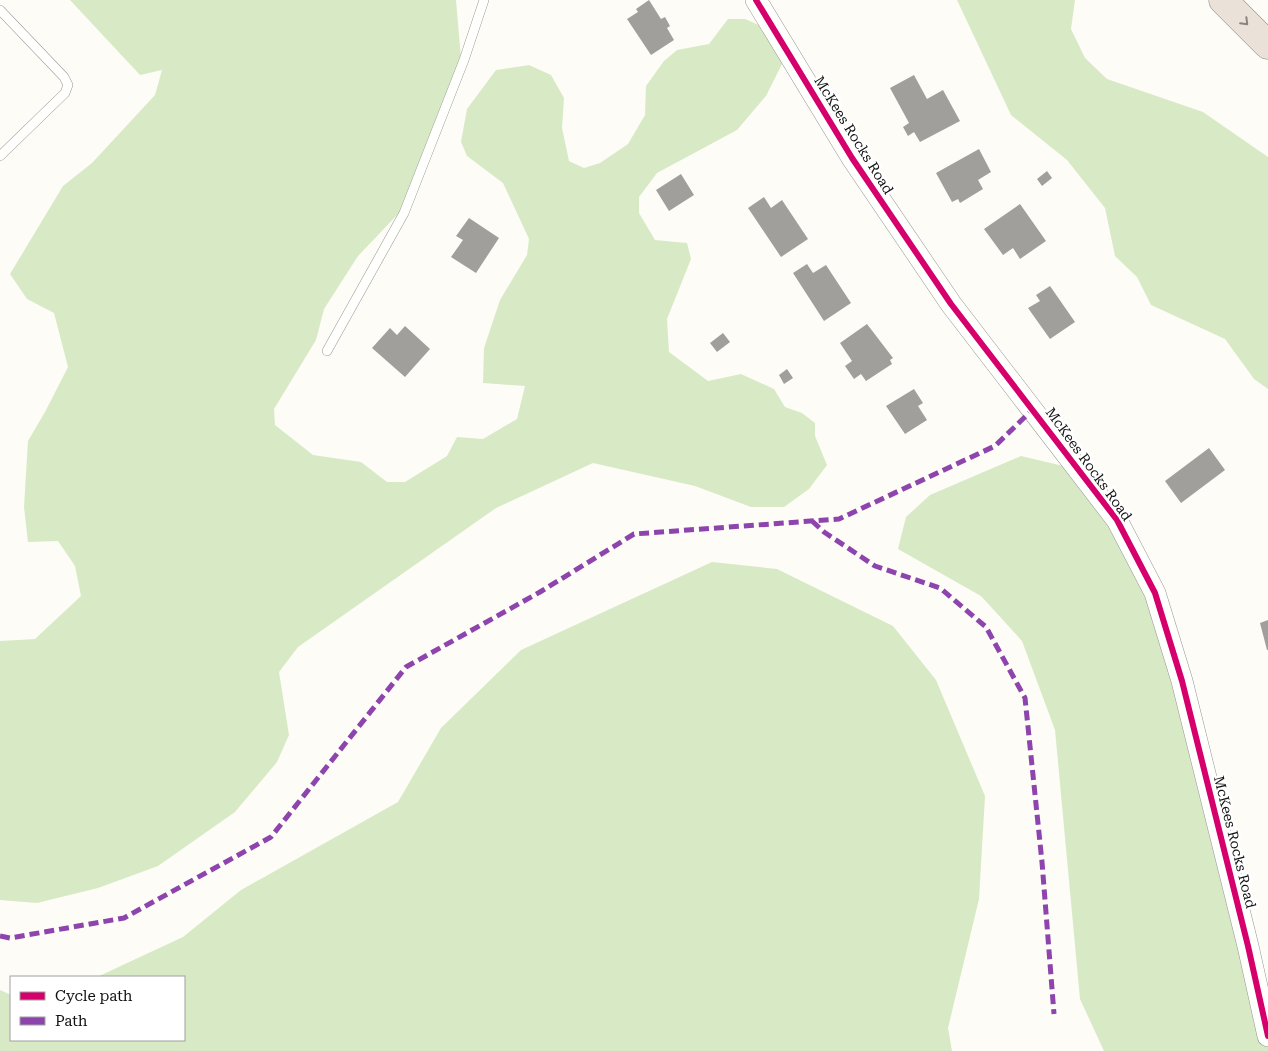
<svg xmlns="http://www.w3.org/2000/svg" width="1268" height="1051" viewBox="0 0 1268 1051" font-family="'Roboto Serif',serif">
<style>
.forest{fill:#d8eac5}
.building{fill:#a19f9c}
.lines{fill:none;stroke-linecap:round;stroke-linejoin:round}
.service-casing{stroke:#979795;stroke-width:10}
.tertiary-casing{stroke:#979795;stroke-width:22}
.motorway-casing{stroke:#858482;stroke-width:29}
.service{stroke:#fffffe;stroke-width:9}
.tertiary{stroke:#fffffe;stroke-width:21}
.motorway{stroke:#eae1d8;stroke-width:28}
.quiet{stroke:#8e44ad;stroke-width:5;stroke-dasharray:10 5;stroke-linecap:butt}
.cycleway-casing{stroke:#fff;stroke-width:9}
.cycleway{stroke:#d6006c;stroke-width:6}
.oneway{stroke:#88837e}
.labels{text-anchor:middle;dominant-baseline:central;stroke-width:5;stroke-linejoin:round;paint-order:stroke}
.street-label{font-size:14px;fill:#111;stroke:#fff}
</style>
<rect width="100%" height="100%" fill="#fdfcf7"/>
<path class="forest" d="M70,0H456L461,58L399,213L358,256L324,309L316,340L274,409L275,425L313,455L361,462L387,482H405L447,456L457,437L483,439L517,419L525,386L483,383L484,348L500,300L527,255L529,239L503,183L467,156L461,142L467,109L496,70L529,65L551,75L564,98L562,128L569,161L584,168L600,163L628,144L645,115L646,86L664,61L677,50L709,44L728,19H745L770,30L786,56L766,96L737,130L657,173L639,197V213L655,240L687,243L691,259L667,319L669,352L708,381L741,374L774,389L785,407L802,413L815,423V436L827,465L809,489L784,507H751L695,486L593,463L496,508L298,647L279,672L289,735L277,762L235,812L158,866L98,888L37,903L0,900V641L35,639L81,596L75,566L58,541L28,542L24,507L28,441L45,412L68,367L54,313L27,299L10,274L63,186L92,163L155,95L162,70L140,75Z
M957,0H1075L1071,29L1085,58L1107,79L1203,112L1268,157V389L1254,379L1225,339L1151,305L1137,277L1115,256L1105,208L1067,160L1011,115Z
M1021,456L1076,469L1154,593L1268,1043V1051H1104L1080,999L1055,730L1022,641L981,596L898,549L906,517L930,495Z
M712,562L777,569L893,626L936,680L985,796L979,899L948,1028L952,1051H0V990L11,995V1040H184V977H97L183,937L241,890L398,802L441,728L521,650Z"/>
<path class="building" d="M649,0L661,19L665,17L670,26L667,28L674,40L651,55L627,19L638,12L636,9Z
M914,75L927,99L943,90L960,121L920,142L914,132L908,136L903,127L909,123L890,88Z
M979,149L991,172L978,180L983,189L960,203L958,199L952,202L936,173Z
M1047,171L1052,178L1042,186L1037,179Z
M681,174L694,195L669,211L656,190Z
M764,197L771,208L782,200L808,239L781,257L748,208Z
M1020,204L1046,241L1020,259L1013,248L1003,255L984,229Z
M469,218L499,238L476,273L451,257L463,240L456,236Z
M807,264L813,273L826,265L851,303L824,321L793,273Z
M1050,286L1075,322L1050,339L1028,308L1040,301L1036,295Z
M867,324L893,358L890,360L892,364L866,381L861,374L854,379L845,366L852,361L840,343Z
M405,326L430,349L405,377L372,348L390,328L397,335Z
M723,333L730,342L717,352L710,343Z
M787,369L793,378L784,384L779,375Z
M914,389L923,403L918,406L927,420L905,434L886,406Z
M1209,448L1225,470L1181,503L1165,481Z
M1268,620V650H1267L1260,623Z"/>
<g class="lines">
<g class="service-casing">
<path id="service" d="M0,10L64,77L68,85L65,93L0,156
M327,351L404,213L464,60L484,0"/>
</g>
<g class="tertiary-casing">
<path id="tertiary" d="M756,0L852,158L951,304L1117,520L1155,593L1182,681L1248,946L1268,1036"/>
</g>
<g class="motorway-casing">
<path id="motorway" d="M1223,0L1268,45"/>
</g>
<use href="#service" class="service"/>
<use href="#tertiary" class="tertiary"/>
<use href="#motorway" class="motorway"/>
<path class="quiet" d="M812,521L824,532L875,566L940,588L986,627L1025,698L1042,862L1054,1014
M0,936L10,938L124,918L271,837L406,667L540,592L634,534L839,519L995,446L1033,409"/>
<g class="cycleway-casing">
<path id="cycleway" d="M756,0L852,158L951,304L1117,520L1155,593L1182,681L1248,946L1268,1036"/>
</g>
<use href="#cycleway" class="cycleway"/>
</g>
<defs><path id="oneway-chevron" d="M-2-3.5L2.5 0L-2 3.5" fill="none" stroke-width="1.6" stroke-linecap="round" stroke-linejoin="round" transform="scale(1.25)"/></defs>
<use class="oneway" href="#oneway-chevron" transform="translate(1245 22) rotate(45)"/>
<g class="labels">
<g class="street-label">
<text transform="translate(854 135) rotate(58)">McKees Rocks Road</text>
<text transform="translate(1089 464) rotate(54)">McKees Rocks Road</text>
<text transform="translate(1235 842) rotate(76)">McKees Rocks Road</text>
</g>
</g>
<rect x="10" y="976" width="175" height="65" fill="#ffffff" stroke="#a0a0a0"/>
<rect x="20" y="992" width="25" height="8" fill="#d6006c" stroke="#a0a0a0"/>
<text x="55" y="1001" font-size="15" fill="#111111">Cycle path</text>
<rect x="20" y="1017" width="25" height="8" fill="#8e44ad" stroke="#a0a0a0"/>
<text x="55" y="1026" font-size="15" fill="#111111">Path</text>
</svg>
